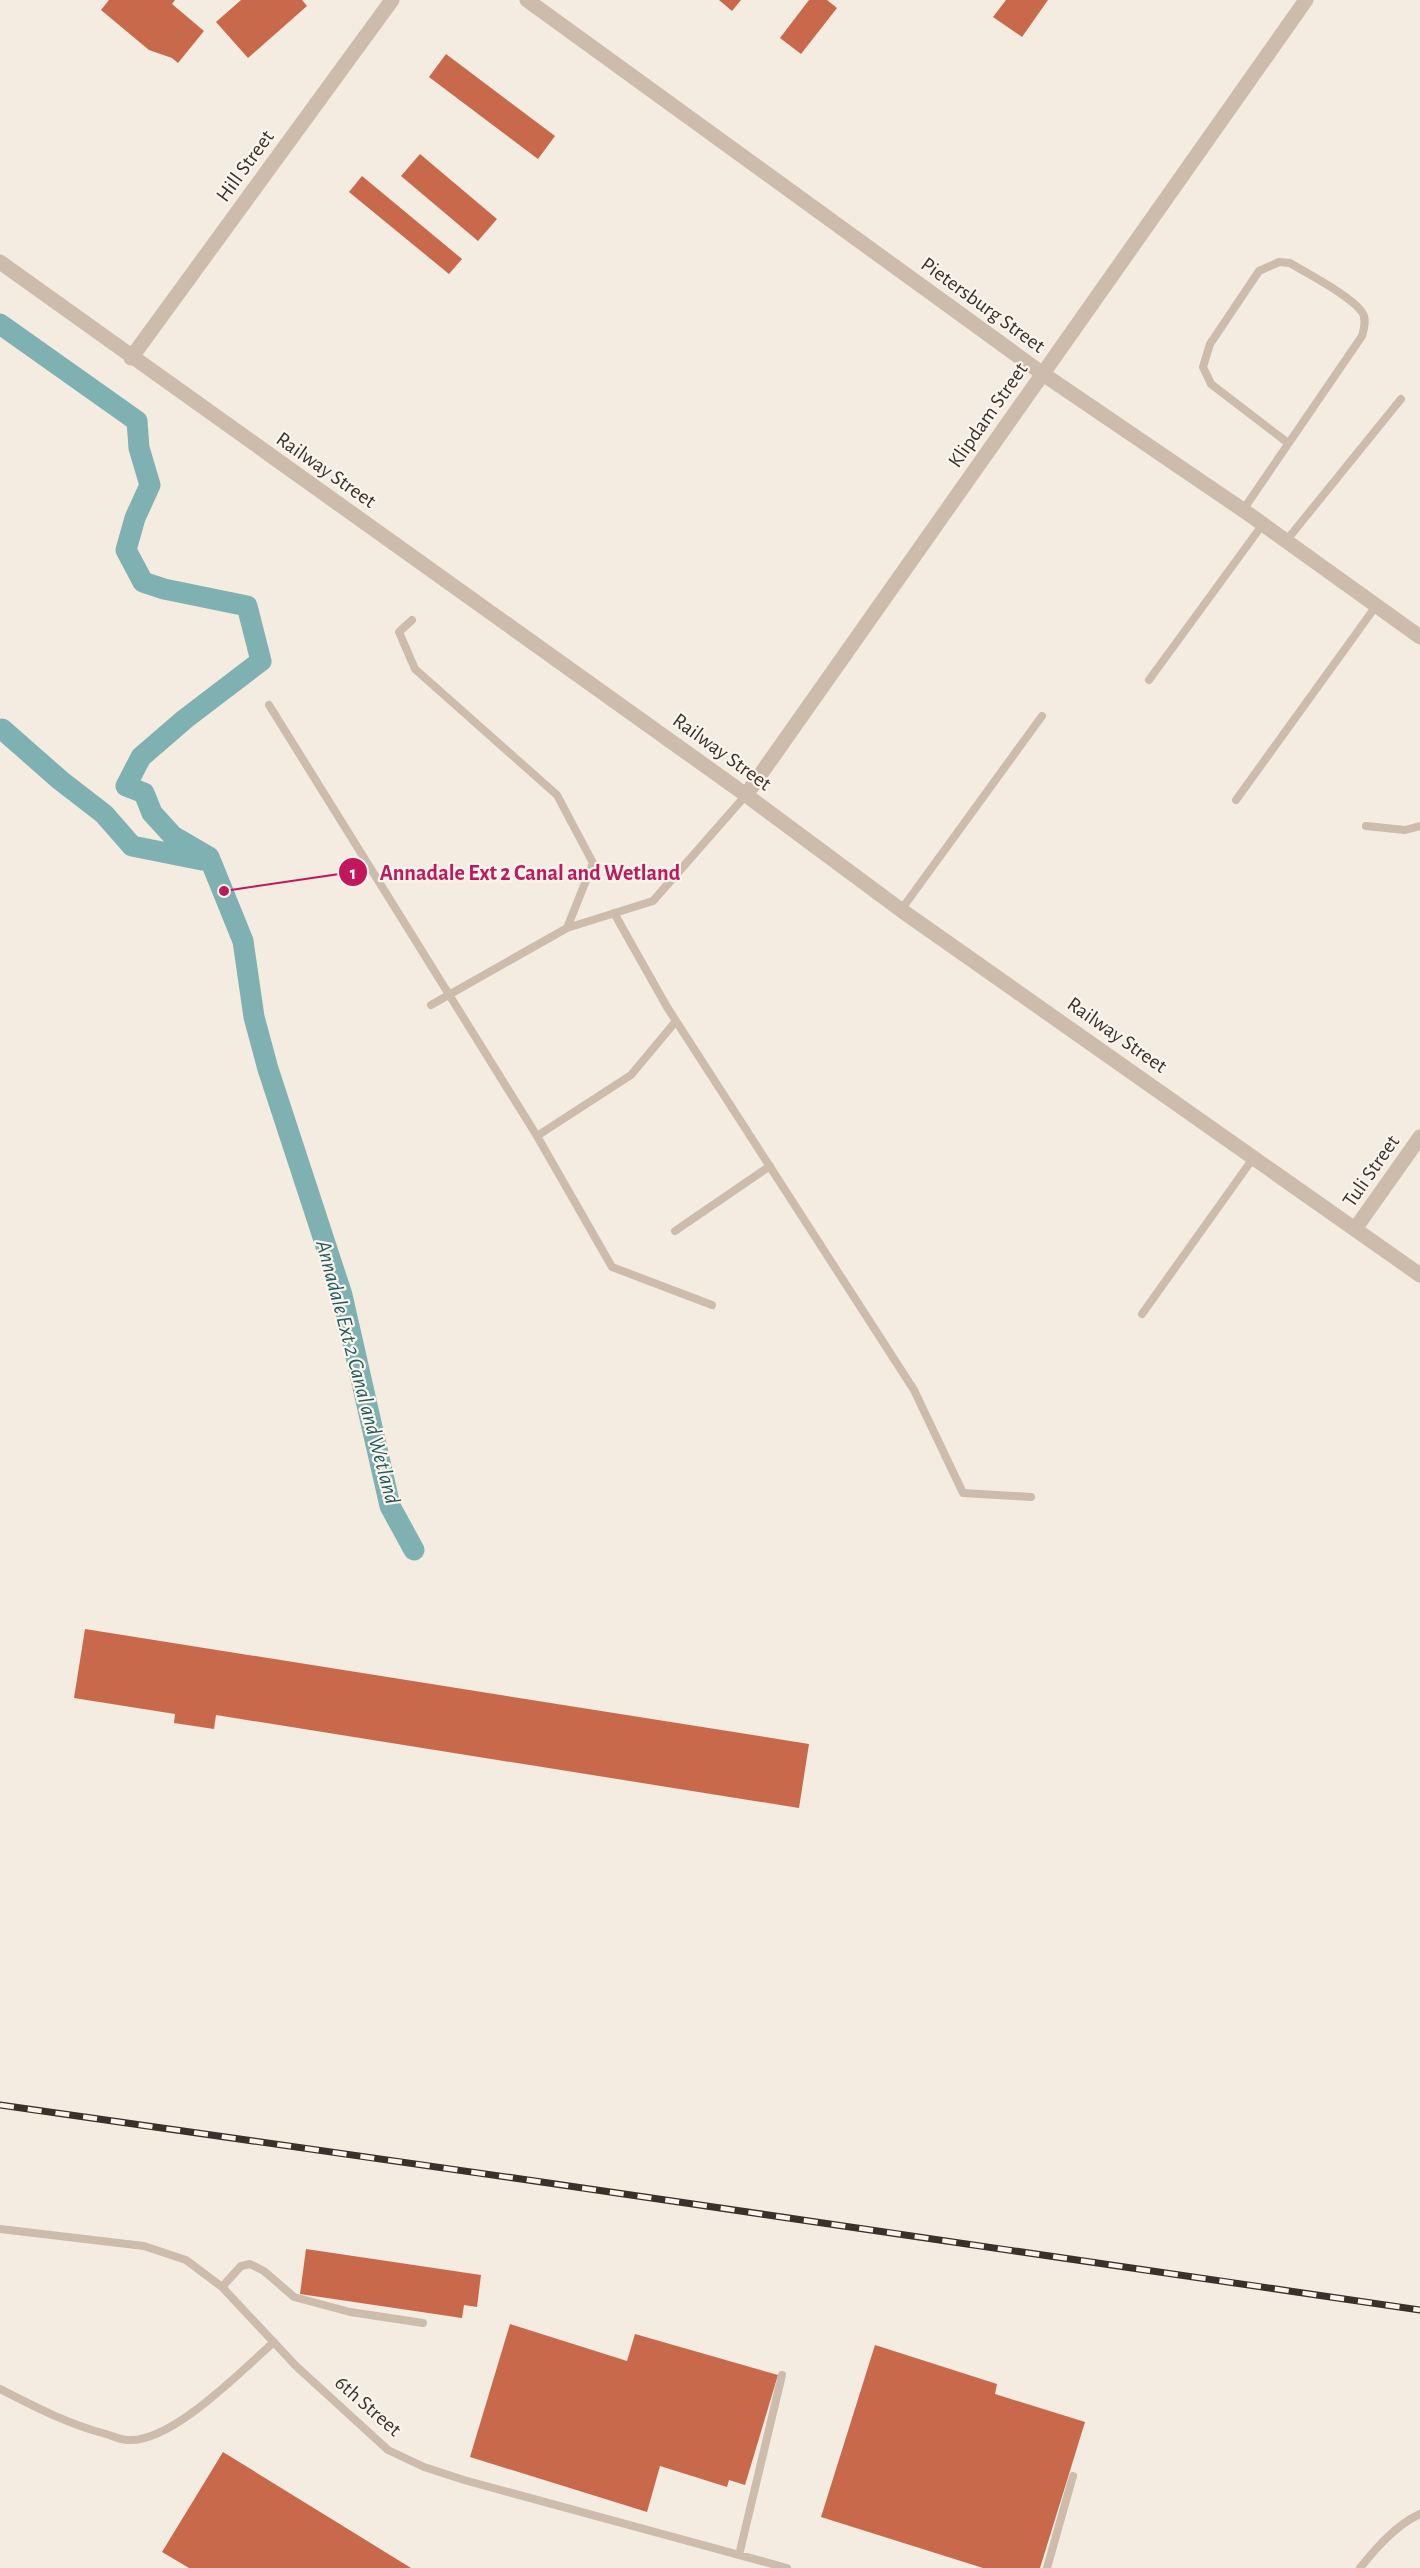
<svg xmlns="http://www.w3.org/2000/svg" width="1420" height="2568" viewBox="0 0 1420 2568" font-family="'Alegreya Sans',sans-serif">
<style>
.lines{fill:none;stroke-linecap:round;stroke-linejoin:round}
.canal{stroke:#7fb0b2;stroke-width:21}
.building{fill:#c8694b}
.service{stroke:#cdbbac;stroke-width:8}
.minor{stroke:#cdbbac;stroke-width:15}
.rail-casing{stroke:#3b302b;stroke-width:7}
.rail{stroke:#fbf5ee;stroke-width:4.5;stroke-dasharray:14;stroke-linecap:butt}
.labels{text-anchor:middle;dominant-baseline:central;stroke-width:4.5;stroke-linejoin:round;paint-order:stroke}
.street-label{font-size:21px;fill:#3b302b;stroke:#fbf5ee}
.water-label{font-size:22px;font-style:italic;fill:#1f5a5e;stroke:#fbf5ee}
.leader{fill:none;stroke:#c2185b;stroke-width:2}
.callout-dot{fill:#c2185b;stroke:#fbf5ee;stroke-width:2}
.mark-label{font-size:18px;text-anchor:middle;font-weight:bold;fill:#fff}
.callout-label{font-size:22px;text-anchor:middle;font-weight:bold;fill:#c2185b;stroke:#fbf5ee;stroke-width:4.5;stroke-linejoin:round;paint-order:stroke}
</style>
<rect width="100%" height="100%" fill="#f4ebe1"/>
<g class="lines">
<path class="canal" d="M0,324L137,421L139,448L150,485L135,518L126,550L143,582L164,589L247,606L261,661L185,719L141,757L126,786L144,793L152,813L173,836L209,857L243,941L254,1017L268,1069L342,1295L390,1506L414,1550
M0,731L2,729L60,780L104,814L132,846L202,860"/>
</g>
<path class="building" d="M109,0H175L172,4L204,31L178,63L172,58L149,50L101,10Z
M241,0H302L307,6L248,58L216,22Z
M719,0H741L732,11Z
M809,0H827L837,8L801,54L780,38Z
M1006,0H1048L1022,37L993,17Z
M446,54L555,136L538,159L429,77Z
M420,154L497,219L478,241L401,176Z
M362,176L462,259L449,274L349,192Z
M85,1629L809,1744L799,1808L216,1715L214,1729L174,1723L175,1714L74,1698Z
M306,2249L481,2275L477,2307L464,2305L462,2318L300,2294Z
M510,2324L627,2361L635,2334L778,2375L745,2485L729,2480L727,2487L660,2466L647,2512L470,2457Z
M875,2345L997,2384L995,2394L1085,2422L1040,2568H983L821,2517Z
M223,2452L411,2568H189L162,2552Z"/>
<g class="lines">
<path class="service" d="M1243,510L1362,336C1364,329 1367,319 1362,312C1351,296 1308,274 1290,263L1279,262L1259,271L1210,344L1203,367L1211,384L1288,443
M1286,541L1401,399
M412,620L399,632L415,669L557,795L593,863L567,928
M1149,680L1263,524
M269,705L537,1136L612,1267L712,1305
M1236,800L1376,606
M1366,826L1405,830L1420,826
M901,910L1042,716
M614,913L667,1007L914,1390L963,1493L1031,1497
M431,1005L567,928L653,901L746,795
M537,1136L631,1075L676,1021
M675,1231L770,1166
M1142,1314L1254,1157
M0,2229L144,2246L186,2260L222,2287L296,2366L388,2450L424,2467L464,2480L787,2568
M222,2287L241,2266L250,2264L264,2271L294,2297L350,2312L423,2323
M0,2389C35,2407 68,2424 106,2434C113,2436 120,2440 128,2440C172,2443 242,2370 274,2342
M739,2555L782,2375
M1047,2568L1073,2476
M1360,2568C1376,2548 1396,2525 1420,2514"/>
<path class="minor" d="M527,0L1043,374L1243,510L1420,637
M0,262L746,795L901,910L1420,1275
M131,358L392,0
M746,795L1306,0
M1355,1229L1420,1137"/>
<g class="rail-casing">
<path id="rail" d="M0,2105L521,2179L1420,2310"/>
</g>
<use href="#rail" class="rail"/>
</g>
<g class="labels">
<g class="street-label">
<text transform="translate(245 166) rotate(-54)">Hill Street</text>
<text transform="translate(983 305) rotate(36)">Pietersburg Street</text>
<text transform="translate(988 415) rotate(-55)">Klipdam Street</text>
<text transform="translate(326 470) rotate(35)">Railway Street</text>
<text transform="translate(722 752) rotate(36)">Railway Street</text>
<text transform="translate(1117 1035) rotate(35)">Railway Street</text>
<text transform="translate(1371 1171) rotate(-55)">Tuli Street</text>
<text transform="translate(368 2406) rotate(41)">6th Street</text>
</g>
<g class="water-label">
<text transform="translate(358 1372) rotate(75)">Annadale Ext 2 Canal and Wetland</text>
</g>
</g>
<path class="leader" d="M224 891L353 872"/>
<g class="callout-dot">
<circle cx="224" cy="891" r="6"/>
<circle cx="353" cy="872" r="15"/>
</g>
<g class="mark-label">
<text x="353" y="879">1</text>
</g>
<g class="callout-label">
<text x="530" y="880">Annadale Ext 2 Canal and Wetland</text>
</g>
</svg>
